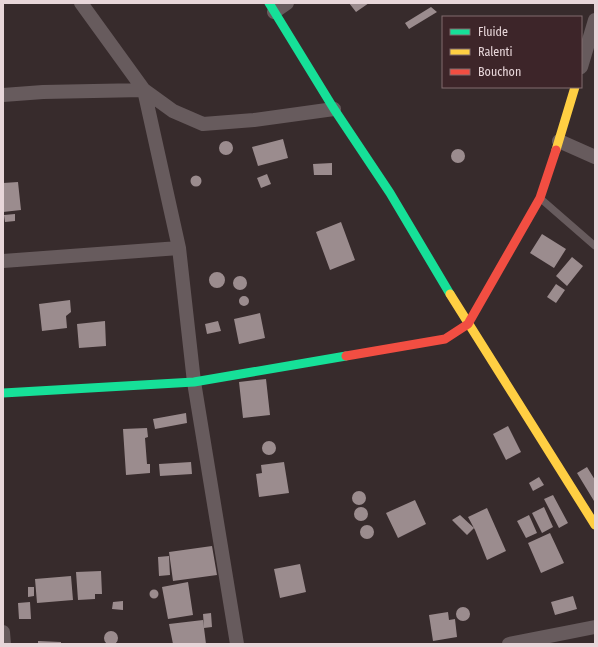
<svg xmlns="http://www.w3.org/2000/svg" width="598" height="647" viewBox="0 0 598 647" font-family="'Fira Sans Condensed',sans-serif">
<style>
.building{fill:#9b8c8e}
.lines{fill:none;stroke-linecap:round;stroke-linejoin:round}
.lane{stroke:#675b5d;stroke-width:7}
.street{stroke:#675b5d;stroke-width:14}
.fast{stroke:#16e098;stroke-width:9}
.slow{stroke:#ffcf43;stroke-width:9}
.jam{stroke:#f24e42;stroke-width:9}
</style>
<rect width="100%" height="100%" fill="#372b2c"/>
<path class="building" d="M349,3H369L356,12Z
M431,7L437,12L409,29L405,23Z
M283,139L288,158L258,166L252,147Z
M219 148a7 7 0 1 1 14 0a7 7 0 1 1-14 0Z
M451 156a7 7 0 1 1 14 0a7 7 0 1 1-14 0Z
M332,163V175H314L313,164Z
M267,174L271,184L261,188L257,178Z
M190.5 181a5.5 5.5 0 1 1 11 0a5.5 5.5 0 1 1-11 0Z
M18,182L21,210L3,212V183Z
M15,214V221L5,222L4,215Z
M341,222L355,260L330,270L316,232Z
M542,234L566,249L554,268L530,253Z
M572,257L583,266L567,286L556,276Z
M209 280a8 8 0 1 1 16 0a8 8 0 1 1-16 0Z
M233 283a7 7 0 1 1 14 0a7 7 0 1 1-14 0Z
M556,284L565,290L556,303L547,297Z
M239 301a5 5 0 1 1 10 0a5 5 0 1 1-10 0Z
M70,300L71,312L66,316L67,328L42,331L39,304Z
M260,313L265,338L239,344L234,319Z
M105,321L106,346L79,348L77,324Z
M218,321L221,331L207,334L205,324Z
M266,379L270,415L243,418L239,382Z
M186,413L187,423L155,429L153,419Z
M508,426L521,452L506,460L493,434Z
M147,428L148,437L145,438L147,464H150V473L126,475L123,429Z
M262 448a7 7 0 1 1 14 0a7 7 0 1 1-14 0Z
M191,462L192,474L160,476L159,464Z
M284,462L289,493L259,497L256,474L262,473L261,465Z
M587,467L595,480L594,501L577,473Z
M539,477L544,485L533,491L529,483Z
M352 498a7 7 0 1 1 14 0a7 7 0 1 1-14 0Z
M553,495L568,523L559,528L544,499Z
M415,500L426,524L398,538L386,513Z
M544,507L553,527L542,533L532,513Z
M354 514a7 7 0 1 1 14 0a7 7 0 1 1-14 0Z
M487,508L506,551L487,560L475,530L468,517Z
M460,515L474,528L467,535L452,520Z
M529,515L537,533L526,538L517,521Z
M360 532a7 7 0 1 1 14 0a7 7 0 1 1-14 0Z
M550,533L564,563L541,573L528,543Z
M212,546L217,575L173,581L169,552Z
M169,556L170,575L159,576L158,557Z
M300,564L306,592L280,598L274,569Z
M101,571L102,594H95V599L78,600L76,572Z
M71,576L73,600L37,603L35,579Z
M188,582L193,615L168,619L162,587Z
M28,587H34V596L28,597Z
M149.5 594a4.5 4.5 0 1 1 9 0a4.5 4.5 0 1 1-9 0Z
M573,596L577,609L555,615L551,602Z
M123,601V610L112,609L113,602Z
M30,602L31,619H19L18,603Z
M456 614a7 7 0 1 1 14 0a7 7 0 1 1-14 0Z
M448,612L449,620L455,619L457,637L433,641L429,615Z
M211,613L212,627L204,628L203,614Z
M203,620L206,644H173L169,624Z
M104 638a7 7 0 1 1 14 0a7 7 0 1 1-14 0Z
M38,641L61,642V644H38Z"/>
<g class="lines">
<path class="lane" d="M541,199L595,246"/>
<path class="street" d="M81,3L144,90L179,248L194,382L237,644
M274,12L287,3
M581,67L595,20
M3,95L43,92L144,90L173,111L203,124L254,120L334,109
M559,141L595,157
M3,261L179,248
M3,632L4,644
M509,644L595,627"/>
<path class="fast" d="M269,3L334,109L390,193L450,294
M3,393L194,382L346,356"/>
<path class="slow" d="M556,150L575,87
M450,294L595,525"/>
<path class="jam" d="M346,356L445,339L468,324L540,198L556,150"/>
</g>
<rect width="598" height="647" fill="none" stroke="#e7d6d9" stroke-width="8"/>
<rect x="442" y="16" width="140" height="72" fill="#3d2529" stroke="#816c6f"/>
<rect x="450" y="29" width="20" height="6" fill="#16e098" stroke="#816c6f"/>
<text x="478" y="36" font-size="12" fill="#e7d6d9">Fluide</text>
<rect x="450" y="49" width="20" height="6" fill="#ffcf43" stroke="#816c6f"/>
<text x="478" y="56" font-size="12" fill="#e7d6d9">Ralenti</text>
<rect x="450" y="69" width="20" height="6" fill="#f24e42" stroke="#816c6f"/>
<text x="478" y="76" font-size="12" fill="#e7d6d9">Bouchon</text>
</svg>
